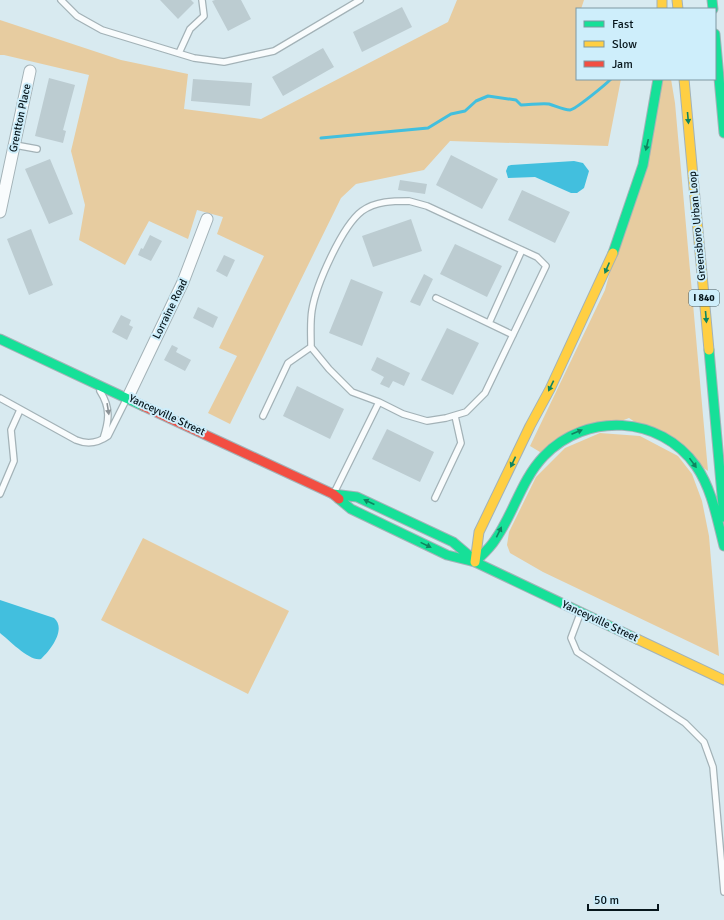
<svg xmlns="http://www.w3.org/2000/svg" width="724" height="920" viewBox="0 0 724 920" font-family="Signika,sans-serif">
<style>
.green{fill:#e7cca0}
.water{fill:#42bfde}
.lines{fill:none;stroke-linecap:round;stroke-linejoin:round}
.stream{stroke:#42bfde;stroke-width:3}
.building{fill:#bcccd1}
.lane-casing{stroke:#a3b2b7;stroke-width:8}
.street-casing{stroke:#a3b2b7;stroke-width:13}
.fast-casing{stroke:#a3b2b7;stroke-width:11}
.slow-casing{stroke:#a3b2b7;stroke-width:11}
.jam-casing{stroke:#a3b2b7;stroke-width:11}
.lane{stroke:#f9fcfd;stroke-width:5.5}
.street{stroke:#f9fcfd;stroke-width:11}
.fast{stroke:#16e098;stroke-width:9}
.slow{stroke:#ffcf43;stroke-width:9}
.jam{stroke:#f24e42;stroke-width:9}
.oneway{fill:#0f8560}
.oneway2{fill:#8c9498}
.labels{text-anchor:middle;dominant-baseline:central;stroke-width:4;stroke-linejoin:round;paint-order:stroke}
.shield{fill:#ceeefb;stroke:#43575f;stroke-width:1}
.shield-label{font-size:10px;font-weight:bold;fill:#07161c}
.street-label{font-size:11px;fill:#07161c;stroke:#ceeefb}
</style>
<rect width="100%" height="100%" fill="#d8eaf0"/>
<path class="green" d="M457,0H584L581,9H577V79H621L608,146L450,141L424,170L356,184L341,198L230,424L208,413L237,356L219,348L264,256L217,234L223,217L197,210L188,239L149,221L125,265L79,240L85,205L71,151L89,75L4,55H0V20L121,60L188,74L184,109L261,119L448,22Z
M663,79H671L675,103L708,471L629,418L540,452L530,446L605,290Z
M600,433L640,436L678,456L692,474L702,501L709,536L719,656L543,572L510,553L507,545L509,532L536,477L565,448Z
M143,538L289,611L248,694L101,620Z"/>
<path class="water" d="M574,161L583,163L589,171L584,188L577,193H571L535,177L508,178L506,171L508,166L511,165Z
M0,600L54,618C67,629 50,651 41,659C30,662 9,640 0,633Z"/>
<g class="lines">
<path class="stream" d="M321,138L428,128L451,114L465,111L476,101L488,96L516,100L521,105C530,105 540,103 549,104C556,106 563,110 570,110C576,109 605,85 611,79"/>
</g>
<path class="building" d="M160,0H191L194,3L178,19Z
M215,0H241L251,19L228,31L212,1Z
M402,7L412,27L362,52L353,32Z
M323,48L334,67L283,96L272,77Z
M49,78L75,85L63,130L66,131L63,143L35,136Z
M193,79L252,83L250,106L191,101Z
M451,155L498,179L482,209L436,185Z
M50,159L73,214L49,224L25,169Z
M400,180L427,184L425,194L398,190Z
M522,190L570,212L555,243L508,220Z
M411,219L422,251L373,267L362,236Z
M31,229L53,285L29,295L7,239Z
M150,235L162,241L151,261L138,255L141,248L143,249Z
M455,244L502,266L487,297L440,274Z
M224,255L235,260L227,277L216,271Z
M424,274L433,279L420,306L410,302Z
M351,279L383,292L362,346L329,333Z
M198,307L218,317L213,328L193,318Z
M121,315L131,320L129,325L133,327L127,340L112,332Z
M447,328L479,343L453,395L421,380Z
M172,345L178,348L176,352L191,360L185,371L164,360Z
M377,357L410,373L404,386L393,381L389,388L380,384L384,377L371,370Z
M297,386L344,409L330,439L283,416Z
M387,429L434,452L420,482L372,459Z"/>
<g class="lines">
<g class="lane-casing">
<path id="lane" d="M61,0L77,16L102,30L194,58L224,62L274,51L360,0
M179,53L190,29L204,16L202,0
M15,145L37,149
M409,201L427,206L537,257L546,266L485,393L466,412L446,418L427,421L403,414L379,402L352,392L329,369L311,347C311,335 310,322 312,310C316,285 342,226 362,211C376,201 393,201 409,201Z
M436,298L513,335
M489,323L522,250
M100,391C111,408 109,421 103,439
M0,398L76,440C88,445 98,443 108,436L126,400
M263,416L288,363L311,347
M334,493L379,402
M0,494L14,461L11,430L20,410
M435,498L461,443L455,416
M580,614L571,638L577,652L685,723L704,742L713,767L724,892"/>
</g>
<g class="street-casing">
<path id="street" d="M0,212L30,71
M128,397L183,282L207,219"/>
</g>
<g class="fast-casing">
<path id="fast" d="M712,0L713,9
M715,34L724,133
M613,253L643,165L658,79
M0,339L143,406
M709,350L724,517
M333,494L357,497L453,542L473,559
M339,499L351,509L447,555L475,562L637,639
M475,562C482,555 490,548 495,540C514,513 521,480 544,456C586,412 660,415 696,466C712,489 717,519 724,546"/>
</g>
<g class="slow-casing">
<path id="slow" d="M662,0V9
M677,0L678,9
M684,79L709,350
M475,562L479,532L530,426L550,389L613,253
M637,639L724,680"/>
</g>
<g class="jam-casing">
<path id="jam" d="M143,406L333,494L339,499"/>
</g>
<use href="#lane" class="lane"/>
<use href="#street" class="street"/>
<use href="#fast" class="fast"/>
<use href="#slow" class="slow"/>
<use href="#jam" class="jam"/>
</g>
<defs><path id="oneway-solid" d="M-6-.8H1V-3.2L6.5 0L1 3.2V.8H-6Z"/></defs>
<g class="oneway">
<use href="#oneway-solid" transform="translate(688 118) rotate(85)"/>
<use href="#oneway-solid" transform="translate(647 145) rotate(103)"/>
<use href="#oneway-solid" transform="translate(607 268) rotate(113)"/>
<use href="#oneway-solid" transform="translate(706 317) rotate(85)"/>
<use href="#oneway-solid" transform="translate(551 386) rotate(116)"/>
<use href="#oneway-solid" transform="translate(577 432) rotate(-23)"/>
<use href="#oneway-solid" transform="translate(513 462) rotate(115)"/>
<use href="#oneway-solid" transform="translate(693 463) rotate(54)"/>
<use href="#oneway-solid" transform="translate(369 502) rotate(-155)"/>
<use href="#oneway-solid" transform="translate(499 532) rotate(-64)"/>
<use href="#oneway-solid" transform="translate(426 545) rotate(26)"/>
</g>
<use class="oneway2" href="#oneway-solid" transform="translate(108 409) rotate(81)"/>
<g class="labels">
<rect class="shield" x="689" y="290" width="30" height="16" rx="3"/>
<g class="shield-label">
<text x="704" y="298">I 840</text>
</g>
<g class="street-label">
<text transform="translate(20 118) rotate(-78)">Grentton Place</text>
<text transform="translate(697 226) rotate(-95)">Greensboro Urban Loop</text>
<text transform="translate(170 309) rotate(-64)">Lorraine Road</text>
<text transform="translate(167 415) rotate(25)">Yanceyville Street</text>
<text transform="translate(600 621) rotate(25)">Yanceyville Street</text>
</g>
</g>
<rect x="576" y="8" width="140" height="72" fill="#ceeefb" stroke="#7e98a2"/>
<rect x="584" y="21" width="20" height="6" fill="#16e098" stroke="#7e98a2"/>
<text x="612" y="28" font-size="12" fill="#07161c">Fast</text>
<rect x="584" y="41" width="20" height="6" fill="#ffcf43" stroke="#7e98a2"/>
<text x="612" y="48" font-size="12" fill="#07161c">Slow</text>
<rect x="584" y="61" width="20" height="6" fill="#f24e42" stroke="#7e98a2"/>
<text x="612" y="68" font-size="12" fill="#07161c">Jam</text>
<path d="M588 904v6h70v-6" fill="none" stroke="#07161c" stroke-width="2"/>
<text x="594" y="904" font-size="12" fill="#07161c" stroke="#ceeefb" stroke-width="3" paint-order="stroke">50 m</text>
</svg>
